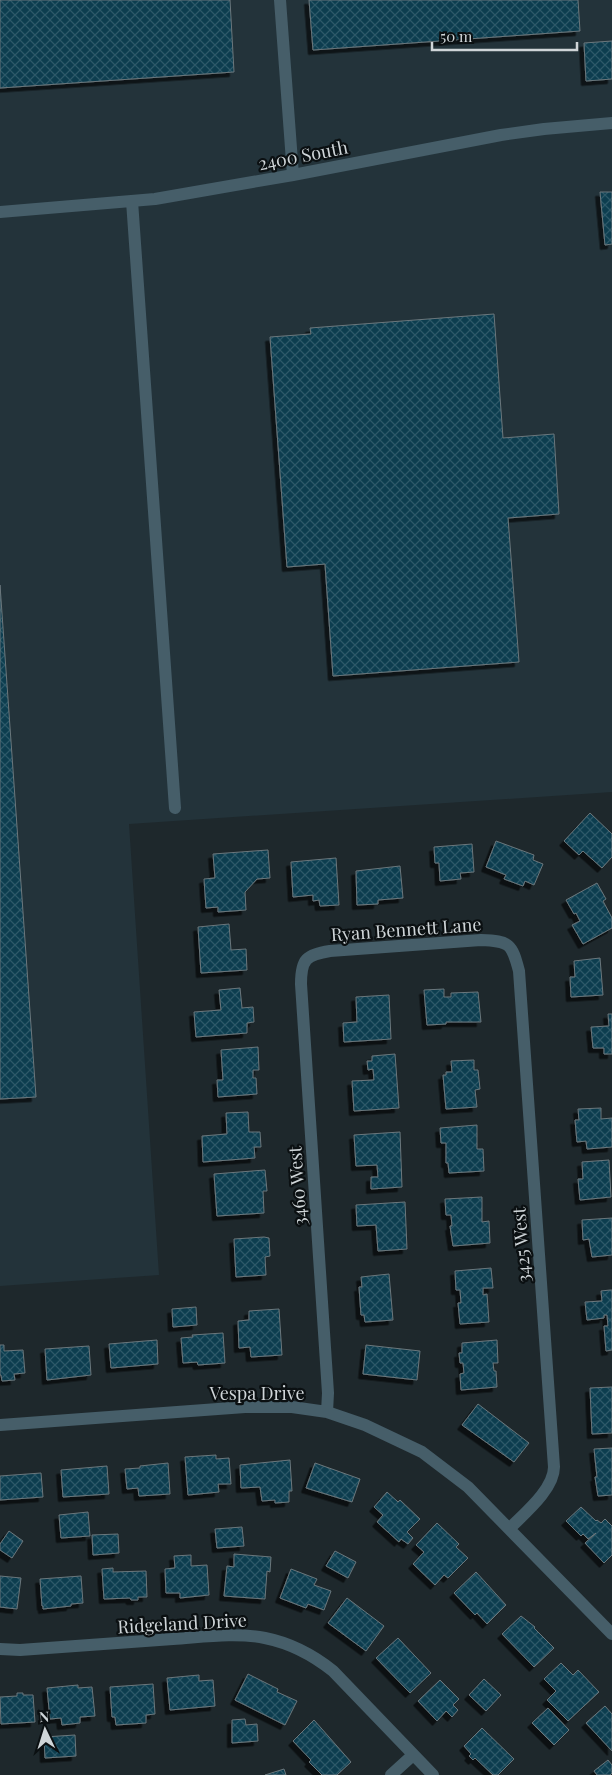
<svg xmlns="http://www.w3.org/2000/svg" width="612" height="1775" viewBox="0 0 612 1775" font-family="'Playfair Display',serif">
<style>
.built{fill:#23333a}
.building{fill:url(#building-cross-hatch);stroke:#6b777c;filter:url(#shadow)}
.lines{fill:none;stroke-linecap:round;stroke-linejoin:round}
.street{stroke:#465e69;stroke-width:12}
.labels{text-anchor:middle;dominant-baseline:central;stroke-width:4.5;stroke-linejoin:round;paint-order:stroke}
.street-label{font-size:18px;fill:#cfd5d8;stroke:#0b1012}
</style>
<defs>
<pattern id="building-cross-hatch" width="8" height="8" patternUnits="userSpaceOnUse" patternTransform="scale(1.25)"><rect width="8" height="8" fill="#0a3d4f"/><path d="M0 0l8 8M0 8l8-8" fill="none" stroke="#2d5868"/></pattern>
<filter id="shadow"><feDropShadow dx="-4.5" dy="4.5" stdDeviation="0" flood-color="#0009"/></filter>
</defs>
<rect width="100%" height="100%" fill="#1e282c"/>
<path class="built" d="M0,0H612V792L129,824L159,1275L0,1286Z"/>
<path class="building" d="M0,0H230L234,72L0,88Z
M309,0H578L580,31L313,50Z
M612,41V79L586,81L584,43Z
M600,192H612V244L605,245Z
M494,314L503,438L554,434L559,514L508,518L519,662L333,676L325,564L287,567L270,337L311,334L310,328Z
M0,585L36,1097L0,1099Z
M590,813L612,834V857L602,868L583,851L579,855L564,841Z
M496,841L534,855L533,860L543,864L534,885L525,881L523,886L504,879L506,875L486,867Z
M472,844L474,872L460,873L461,879L440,881L439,863H435L434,847Z
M268,850L270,878L257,879L245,892L246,910L218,912V907L206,908L204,879L215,878L213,854Z
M336,858L339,905L320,906L319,900L313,901V895L293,897L291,862Z
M400,866L403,898L378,900V904L357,905L356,871Z
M597,883L606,899L603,901L612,918V928L583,944L572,925L580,921L576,913L574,914L566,900Z
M229,924L231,950L246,949L247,970L201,973L198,927Z
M600,958L603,995L571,997L570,977H575L574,961Z
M240,988L242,1008L253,1007L254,1022L247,1023V1033L196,1037L194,1012L221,1010L219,990Z
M444,989V997H451V993L478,992L481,1022H446V1024L427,1025L424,990Z
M389,995L391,1039L344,1042L343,1023L357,1022L356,997Z
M608,1014H612V1054H604V1048H593L591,1027L609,1026Z
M258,1047L259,1070H253V1078H256L257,1094L218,1097L217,1080H223L221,1050Z
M395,1054L399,1108L354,1111L352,1081L374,1080L373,1069L368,1070L367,1061H372V1056Z
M474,1060V1070H478L480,1089L475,1090L477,1107L446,1109L443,1075H446V1072H452L451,1061Z
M601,1108V1119L612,1118V1147L587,1149L586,1141L577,1142L575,1120H579L578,1109Z
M248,1112L249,1132H260L261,1147H254L255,1158L203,1162L202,1136L227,1134L226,1113Z
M477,1125V1149H483L484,1171L449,1173L448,1163H446V1143H441L440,1128Z
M400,1132L402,1187L371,1189V1177H378L377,1165L356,1166L354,1135Z
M609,1160L611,1197L580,1200L578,1179H583L582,1162Z
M265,1170L267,1191H263L264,1213L217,1216L214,1174Z
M482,1197V1222L489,1221L490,1243L453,1246L450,1226H452L451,1215H446L445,1199Z
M405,1202L407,1249L378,1251L376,1225L357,1226L356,1205Z
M612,1218V1255L592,1257L589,1239L583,1240L582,1220Z
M264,1237L269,1238L270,1256L265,1257L266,1275L236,1277L234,1239Z
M491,1268L493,1288H483V1295L487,1294L489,1322L460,1324L458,1303H461L460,1290H456L455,1271Z
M389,1274L393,1320L365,1322L364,1315H361L359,1287H362L361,1277Z
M610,1290H612V1350L606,1351L604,1326H608L607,1315H604V1318L587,1320L585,1302L602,1301L601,1291Z
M196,1307L197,1325L173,1327L172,1309Z
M279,1309L282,1355L251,1357L250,1347L239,1348L238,1321L249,1320V1311Z
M223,1333L225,1363L198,1365L197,1362L183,1363L181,1338L193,1337L192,1335Z
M157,1340L158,1364L111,1368L109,1344Z
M497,1340L498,1363H493L494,1371H496L497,1387L461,1390L460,1374L464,1373L463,1363H460L459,1353H462V1343Z
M0,1345H4V1351L23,1350L25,1373L14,1374L15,1380L2,1381L1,1375H0Z
M366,1345L420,1351L417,1380L363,1374Z
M89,1346L91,1375L47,1380L45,1349Z
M612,1387V1433L592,1434L590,1388Z
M478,1404L529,1443L514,1462L462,1425Z
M612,1448V1495L598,1496L595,1477H597L594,1449Z
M216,1455V1459L229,1458L231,1484H218L219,1492L188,1495L185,1457Z
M290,1460L292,1491H289V1502L275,1503V1500L262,1501L260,1487L241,1488L240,1465Z
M168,1463L170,1494L139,1496L138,1488L127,1489L125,1469L140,1468V1466Z
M315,1463L360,1479L352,1502L306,1488Z
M107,1466L109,1494L63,1497L61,1470Z
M41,1473L43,1497L0,1500V1476Z
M387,1492L398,1502L400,1500L420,1519L407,1532L413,1538L408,1544L401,1539L399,1542L377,1522L383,1515L374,1507Z
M581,1507L596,1521L597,1520L601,1523L605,1519L612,1526V1555L604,1563L585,1543L596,1533L588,1539L583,1534L581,1536L566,1521Z
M88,1512L90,1536L61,1538L59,1515Z
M437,1523L459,1544L456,1547L468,1558L448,1578L444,1575L435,1585L413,1564L424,1552L416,1545Z
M242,1527L244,1546L217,1548L215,1529Z
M9,1531L23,1541L12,1558L0,1550V1544Z
M118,1534L119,1553L93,1555L92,1535Z
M335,1551L356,1562L348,1578L326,1566Z
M234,1554L271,1557L270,1572L267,1571L265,1599L224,1596L227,1566L234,1567Z
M191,1555V1566L207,1565L209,1595L180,1598V1593H166L165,1569L175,1568L174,1556Z
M113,1568V1572L146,1571L147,1597H138V1600H131L130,1598L104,1599L102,1569Z
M291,1569L317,1579L314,1585L331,1591L324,1610L308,1604L306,1608L280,1598Z
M476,1572L506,1605L487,1624L477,1613L475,1615L454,1593Z
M0,1576L21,1578L17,1609L0,1607Z
M81,1576L83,1603L71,1604V1606L43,1609V1606H42L40,1579Z
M347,1598L384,1626L366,1651L328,1623Z
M521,1616L535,1627L534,1628L554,1648L534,1667L502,1634Z
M398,1638L431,1673L410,1693L376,1658Z
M561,1663L573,1675L578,1670L599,1692L568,1721L547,1700L556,1691L544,1679Z
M248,1674L278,1689L277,1692L297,1701L285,1725L235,1700Z
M199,1675V1681L213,1680L215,1706L170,1710L167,1678Z
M484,1679L501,1695L486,1711L469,1695Z
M440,1680L459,1699L453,1705L458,1710L452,1717L446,1711L437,1721L418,1701Z
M153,1684L155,1714L146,1715V1723L116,1725L115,1717H112L110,1687Z
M78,1685V1688L92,1687L95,1716L80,1717V1723L62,1725L61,1718L50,1719L47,1688Z
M17,1693H23V1695H33L35,1722L1,1724L0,1697L17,1696Z
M605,1706L612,1714V1751L586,1723Z
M548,1708L569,1730L554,1745L532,1723Z
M245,1719L246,1725L257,1724L258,1741L232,1743V1720Z
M314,1720L351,1762L337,1775H322L309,1762L311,1760L293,1741Z
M482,1728L514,1759L498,1775H493L475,1758L473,1760L469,1756L471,1754L464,1746Z
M75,1735L76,1756L45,1758L44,1737Z
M608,1760L612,1765V1773L610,1775H597L594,1771Z
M284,1769L286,1775H265Z"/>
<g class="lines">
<path class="street" d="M280,0L293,175
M132,201L175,808
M0,212L155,199L293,175L501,135L544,129L612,123
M327,1412L328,1393L301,984C301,959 306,955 330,951L481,940C510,941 512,944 519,971L554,1467C554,1489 525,1513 510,1528
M0,1425L245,1407H292L327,1412L365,1425L422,1452L468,1487L612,1634
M0,1649L20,1650C71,1646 122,1643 173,1639C203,1637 235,1632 265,1638C290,1643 313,1655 333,1671L433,1775
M391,1775L413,1755"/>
</g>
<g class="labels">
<g class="street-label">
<text transform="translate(303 155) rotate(-11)">2400 South</text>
<text transform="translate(406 929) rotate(-4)">Ryan Bennett Lane</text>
<text transform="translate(297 1186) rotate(-94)">3460 West</text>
<text transform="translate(521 1245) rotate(-94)">3425 West</text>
<text x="257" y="1393">Vespa Drive</text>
<text transform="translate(182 1623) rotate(-3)">Ridgeland Drive</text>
</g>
</g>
<g transform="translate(45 1730) rotate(356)" stroke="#0b1012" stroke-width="4" paint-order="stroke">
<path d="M0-4L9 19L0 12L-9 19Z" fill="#cfd5d8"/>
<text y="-8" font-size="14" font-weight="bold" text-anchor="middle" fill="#cfd5d8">N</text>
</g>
<path d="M432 42v8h145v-8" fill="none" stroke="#cfd5d8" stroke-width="2.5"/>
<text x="440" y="42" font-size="15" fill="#cfd5d8" stroke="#0b1012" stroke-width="4" paint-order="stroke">50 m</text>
</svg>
